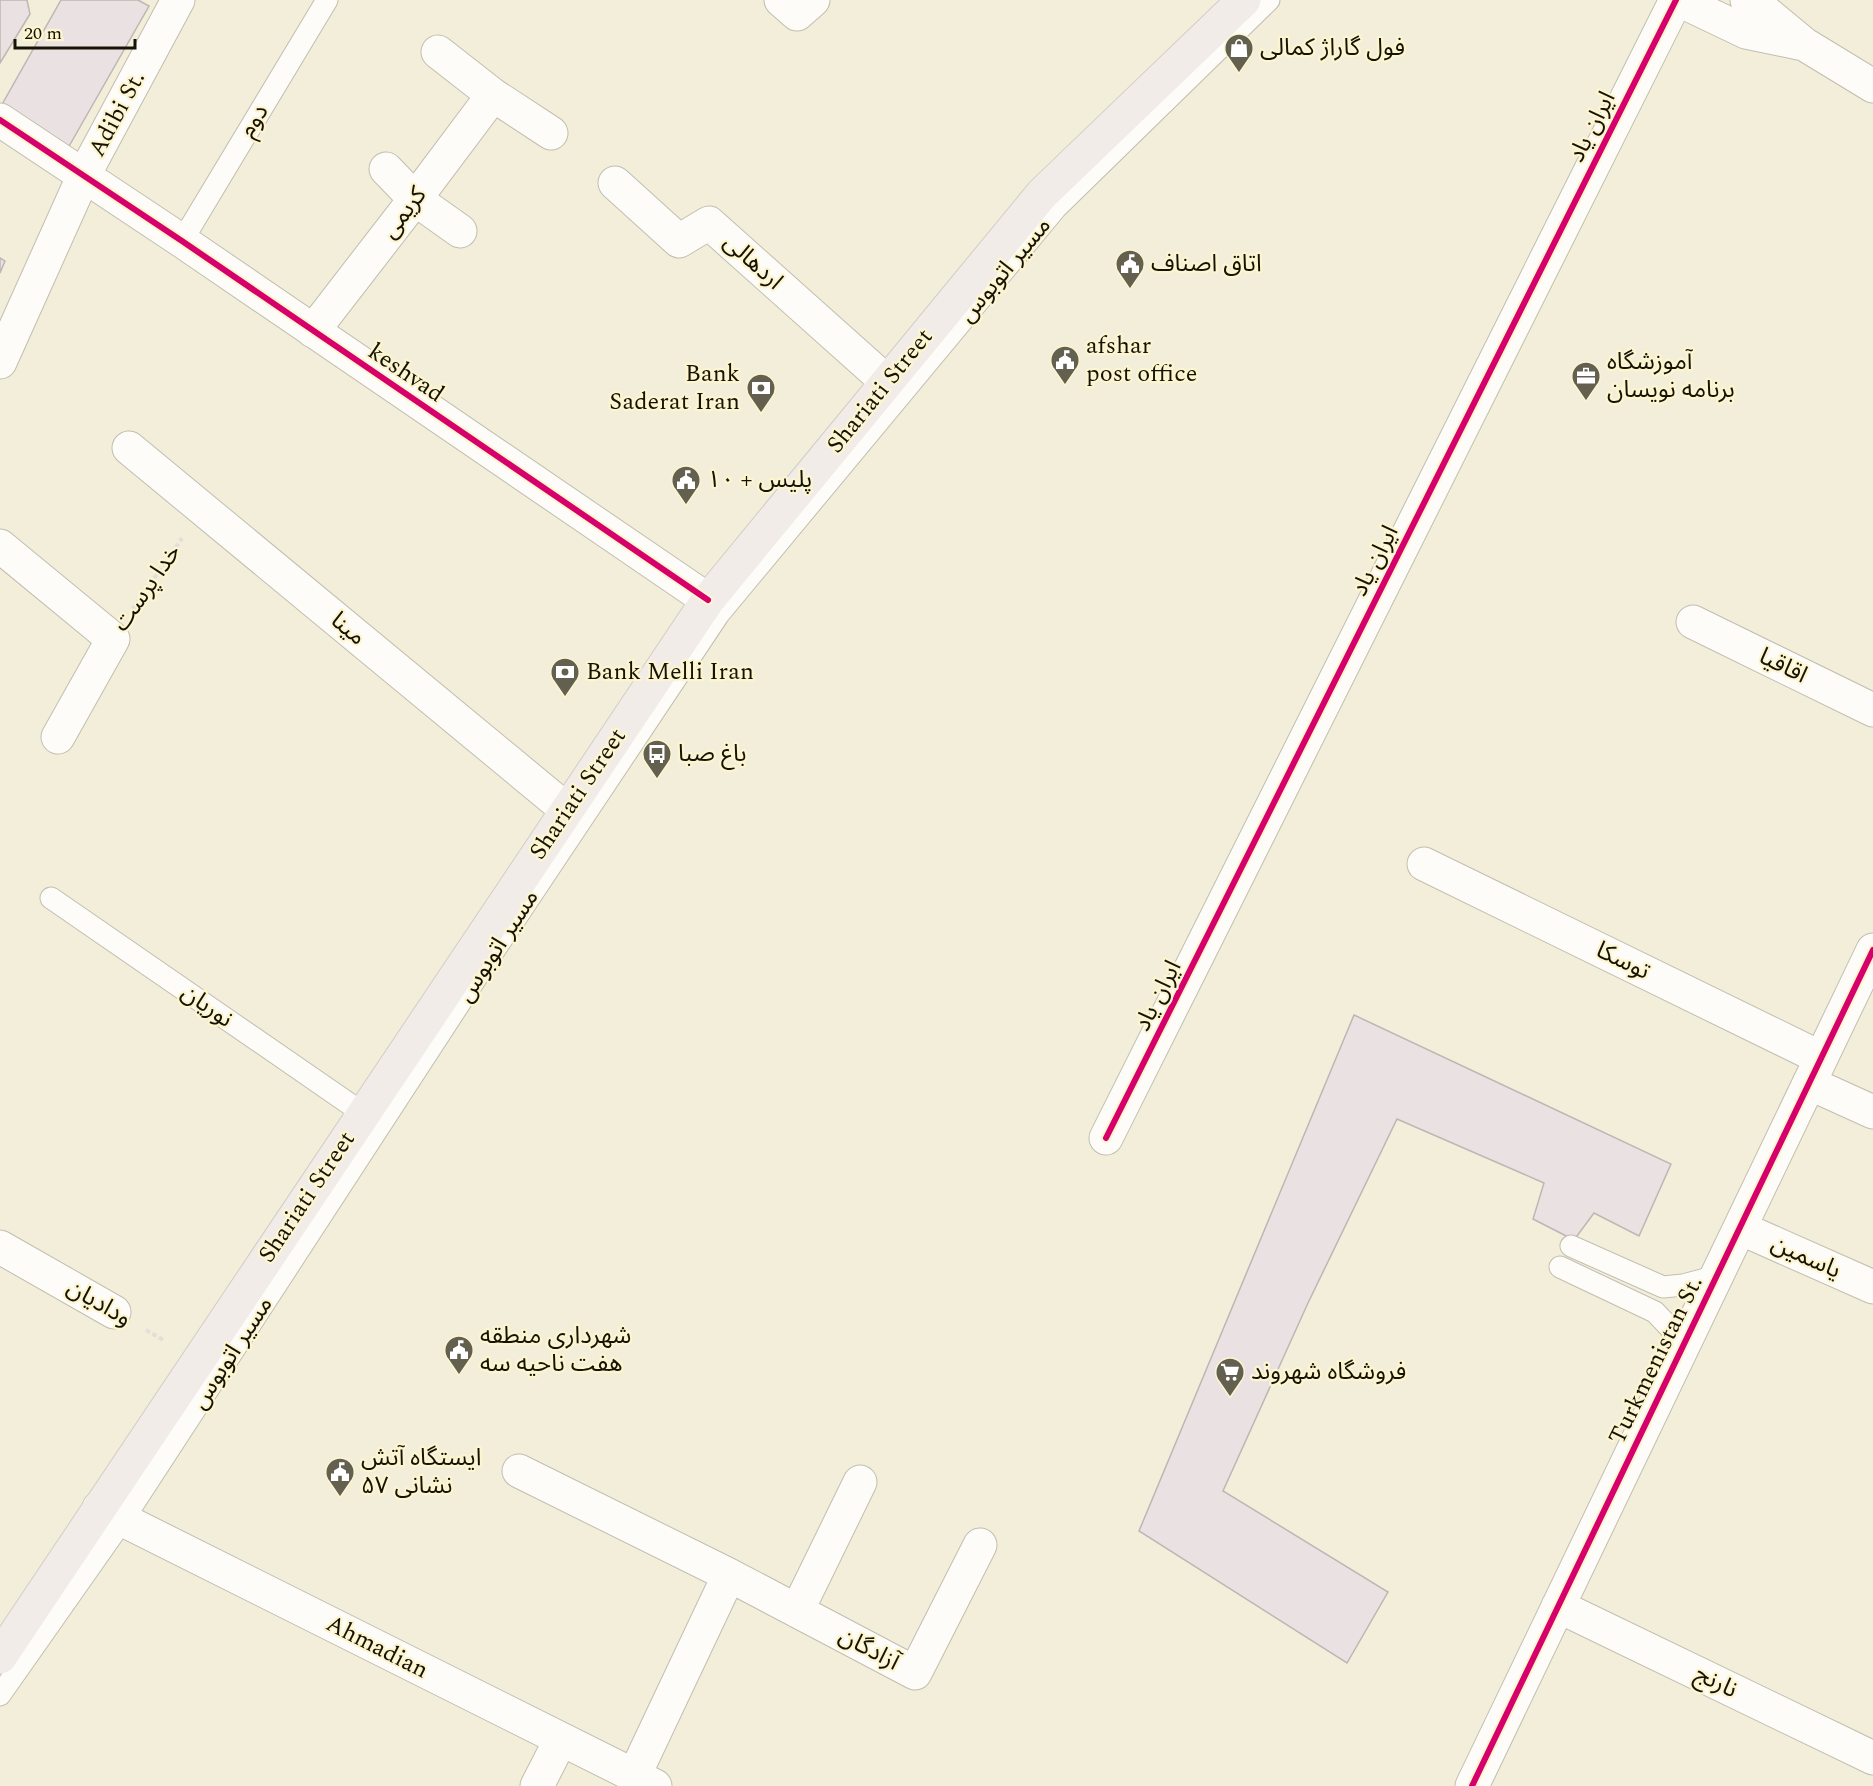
<svg xmlns="http://www.w3.org/2000/svg" width="1873" height="1786" viewBox="0 0 1873 1786" font-family="Spectral,'Noto Sans Arabic',serif">
<style>
.building{fill:#eae1e2;stroke:#bdb6b4;stroke-width:1.5}
.lines{fill:none;stroke-linecap:round;stroke-linejoin:round}
.lane-casing{stroke:#c2beaf;stroke-width:23}
.street-casing{stroke:#c2beaf;stroke-width:35}
.primary-casing{stroke:#d0cec4;stroke-width:35}
.path{stroke:#e0dfd8;stroke-width:4;stroke-dasharray:4.5 3;stroke-linecap:butt}
.lane{stroke:#fdfcf9;stroke-width:21}
.street{stroke:#fdfcf9;stroke-width:33}
.primary{stroke:#f2ece9;stroke-width:33}
.cycleway-casing{stroke:#fdf5cf;stroke-width:10}
.cycleway{stroke:#d6006c;stroke-width:6}
.labels{text-anchor:middle;dominant-baseline:central;stroke-width:4.5;stroke-linejoin:round;paint-order:stroke}
.poi-label{font-size:24px;fill:#161306;stroke:#fdf5cf;text-anchor:start}
.street-label{font-size:24px;fill:#161306;stroke:#fdf5cf}
</style>
<rect width="100%" height="100%" fill="#f2eeda"/>
<path class="building" d="M0,0H27L30,14L0,63Z
M61,0H138L149,6L64,155L0,108Z
M0,258L5,261L0,273Z
M1354,1015L1671,1164L1639,1236L1594,1213L1574,1240L1533,1219L1544,1183L1397,1119L1308,1303L1223,1491L1388,1592L1347,1663L1139,1531Z"/>
<g class="lines">
<g class="lane-casing">
<path id="lane" d="M182,241L327,0
M51,898L364,1114
M1571,1246L1663,1287L1683,1285L1717,1276
M1560,1267L1655,1312L1672,1330L1679,1356
M0,1695L123,1520L488,960L719,614L1056,208L1269,0"/>
</g>
<g class="street-casing">
<path id="street" d="M781,0L797,14L813,0
M1679,0L1746,32L1799,43
M1747,0L1763,10L1804,44L1873,86
M438,52L493,95L551,133
M0,120L182,241L708,600
M386,169L415,199L460,231
M615,183L679,241L709,223L887,382
M313,331L415,199L493,95
M0,362L84,175L178,0
M129,448L567,810
M0,546L113,639L58,737
M1693,622L1873,710
M1424,864L1821,1058
M1809,1083L1873,1112
M1106,1138L1676,0
M1740,1228L1873,1287
M0,1247L114,1312
M519,1471L729,1575L915,1673L980,1545
M99,1508L655,1786
M1558,1606L1873,1758
M797,1611L860,1482
M634,1776L729,1575
M537,1786L561,1739
M1472,1786L1873,950"/>
</g>
<g class="primary-casing">
<path id="primary" d="M0,1657L708,600L1042,194L1244,0"/>
</g>
<path class="path" d="M133,609L182,538
M146,1330L165,1341"/>
<use href="#lane" class="lane"/>
<use href="#street" class="street"/>
<use href="#primary" class="primary"/>
<g class="cycleway-casing">
<path id="cycleway" d="M0,120L182,241L708,600
M1106,1138L1676,0
M1472,1786L1873,950"/>
</g>
<use href="#cycleway" class="cycleway"/>
</g>
<defs>
<g id="shop-pin" transform="scale(1.5)"><path d="M0 17L-7.5 6A9.5 9.5 0 1 1 7.5 6Z" fill="#636050" stroke="#fdf5cf"/><path d="M-5-2.5h2.3a2.7 3.5 0 0 1 5.4 0H5L5.5 6h-11ZM-1.5-2.5h3a1.5 2.3 0 0 0-3 0Z" fill="#fff"/></g>
<g id="civic-pin" transform="scale(1.5)"><path d="M0 17L-7.5 6A9.5 9.5 0 1 1 7.5 6Z" fill="#636050" stroke="#fdf5cf"/><path d="M-.6-6.5H3V-4.5H.6V-3L4-1V1h2V6H-6V1h2V-1L-.6-3ZM-1.2 2.5V6h2.4V2.5Z" fill="#fff"/></g>
<g id="office-pin" transform="scale(1.5)"><path d="M0 17L-7.5 6A9.5 9.5 0 1 1 7.5 6Z" fill="#636050" stroke="#fdf5cf"/><path d="M-6-3h4V-5.5h4V-3h4V5H-6ZM-1-4.5V-3h2v-1.5ZM-6 0V1H6V0Z" fill="#fff"/></g>
<g id="bank-pin" transform="scale(1.5)"><path d="M0 17L-7.5 6A9.5 9.5 0 1 1 7.5 6Z" fill="#636050" stroke="#fdf5cf"/><path d="M-6-4H6V4H-6ZM0-2.3a2.3 2.3 0 1 0 0 4.6a2.3 2.3 0 1 0 0-4.6Z" fill="#fff"/></g>
<g id="bus-pin" transform="scale(1.5)"><path d="M0 17L-7.5 6A9.5 9.5 0 1 1 7.5 6Z" fill="#636050" stroke="#fdf5cf"/><path d="M-5-6H5V4H4V6H2V4H-2V6H-4V4H-5ZM-3.5-4V0h7V-4ZM-3.5 1.2v1.5H-2V1.2ZM2 1.2v1.5H3.5V1.2Z" fill="#fff"/></g>
<g id="supermarket-pin" transform="scale(1.5)"><path d="M0 17L-7.5 6A9.5 9.5 0 1 1 7.5 6Z" fill="#636050" stroke="#fdf5cf"/><path d="M-6-5.5h2.5l.6 2H6L4.5 2H-2.5L-4.4-4H-6ZM-1.5 3.2a1.3 1.3 0 1 0 .1 0ZM3 3.2a1.3 1.3 0 1 0 .1 0Z" fill="#fff"/></g>
</defs>
<g fill-rule="evenodd">
<use href="#shop-pin" x="1239" y="48"/>
<use href="#civic-pin" x="1130" y="264"/>
<use href="#civic-pin" x="1065" y="360"/>
<use href="#office-pin" x="1586" y="376"/>
<use href="#bank-pin" x="761" y="388"/>
<use href="#civic-pin" x="686" y="480"/>
<use href="#bank-pin" x="565" y="672"/>
<use href="#bus-pin" x="657" y="754"/>
<use href="#civic-pin" x="459" y="1350"/>
<use href="#supermarket-pin" x="1230" y="1372"/>
<use href="#civic-pin" x="340" y="1472"/>
</g>
<g class="labels">
<g class="poi-label">
<text x="1260" y="48">فول گاراژ کمالی</text>
<text x="1151" y="264">اتاق اصناف</text>
<text x="1086" y="346">afshar<tspan x="1086" dy="28">post office</tspan></text>
<text x="1607" y="362">آموزشگاه<tspan x="1607" dy="28">برنامه نویسان</tspan></text>
<text x="740" y="374" text-anchor="end">Bank<tspan x="740" dy="28">Saderat Iran</tspan></text>
<text x="707" y="480">پلیس + ۱۰</text>
<text x="586" y="672">Bank Melli Iran</text>
<text x="678" y="754">باغ صبا</text>
<text x="480" y="1336">شهرداری منطقه<tspan x="480" dy="28">هفت ناحیه سه</tspan></text>
<text x="1251" y="1372">فروشگاه شهروند</text>
<text x="361" y="1458">ایستگاه آتش<tspan x="361" dy="28">نشانی ۵۷</tspan></text>
</g>
<g class="street-label">
<text transform="translate(117 114) rotate(-62)">Adibi St.</text>
<text transform="translate(254 121) rotate(-59)">دوم</text>
<text transform="translate(1592 127) rotate(-63)">ایران یاد</text>
<text transform="translate(404 213) rotate(-53)">کریمی</text>
<text transform="translate(753 262) rotate(42)">اردهالی</text>
<text transform="translate(1005 270) rotate(-50)">مسیر اتوبوس</text>
<text transform="translate(406 373) rotate(34)">keshvad</text>
<text transform="translate(880 391) rotate(-51)">Shariati Street</text>
<text transform="translate(1375 561) rotate(-63)">ایران یاد</text>
<text transform="translate(147 588) rotate(-55)">خدا پرست</text>
<text transform="translate(348 629) rotate(40)">مینا</text>
<text transform="translate(1783 666) rotate(26)">اقاقیا</text>
<text transform="translate(578 794) rotate(-56)">Shariati Street</text>
<text transform="translate(498 946) rotate(-57)">مسیر اتوبوس</text>
<text transform="translate(1623 961) rotate(26)">توسکا</text>
<text transform="translate(1158 996) rotate(-63)">ایران یاد</text>
<text transform="translate(207 1006) rotate(35)">نوریان</text>
<text transform="translate(307 1197) rotate(-56)">Shariati Street</text>
<text transform="translate(1806 1257) rotate(24)">یاسمین</text>
<text transform="translate(99 1303) rotate(30)">ودادیان</text>
<text transform="translate(232 1353) rotate(-57)">مسیر اتوبوس</text>
<text transform="translate(1656 1360) rotate(-64)">Turkmenistan St.</text>
<text transform="translate(377 1647) rotate(27)">Ahmadian</text>
<text transform="translate(869 1649) rotate(28)">آزادگان</text>
<text transform="translate(1716 1682) rotate(26)">نارنج</text>
</g>
</g>
<path d="M15 39v9h120v-9" fill="none" stroke="#161306" stroke-width="3"/>
<text x="24" y="39" font-size="18" fill="#161306" stroke="#fdf5cf" stroke-width="4.5" paint-order="stroke">20 m</text>
</svg>
